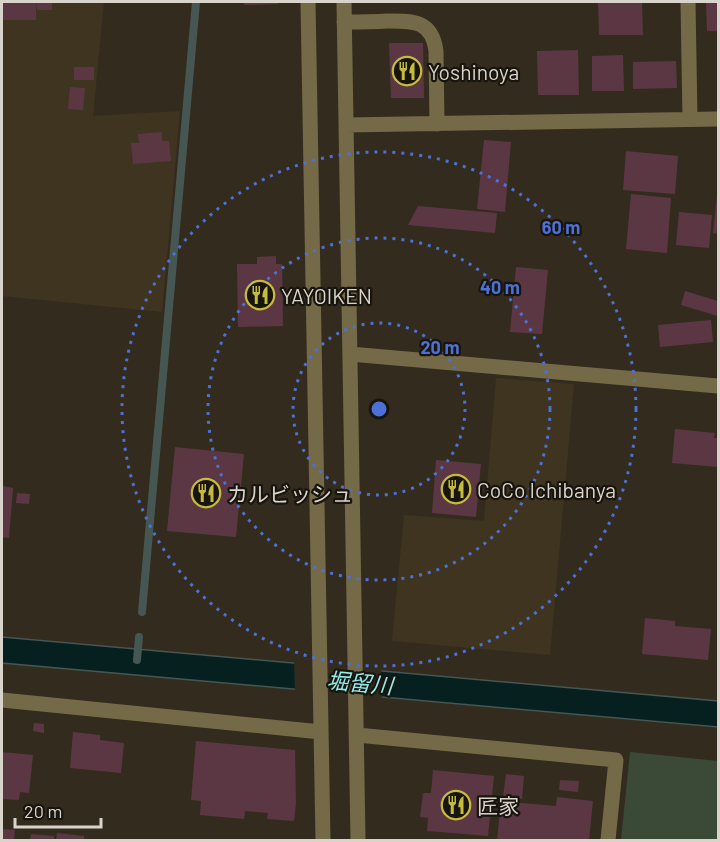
<svg xmlns="http://www.w3.org/2000/svg" width="720" height="842" viewBox="0 0 720 842" font-family="Barlow,'Noto Sans JP',sans-serif">
<style>
.built{fill:#3f3420}
.green{fill:#3a4a37}
.water{fill:#062020;stroke:#455653;stroke-width:1.5}
.pier{fill:#332c1e}
.lines{fill:none;stroke-linecap:round;stroke-linejoin:round}
.stream{stroke:#455653;stroke-width:8}
.building{fill:#5b3744}
.minor{stroke:#756a48;stroke-width:15}
.ring{fill:none;stroke:#4c70d5;stroke-width:3;stroke-dasharray:3 6}
.labels{text-anchor:middle;dominant-baseline:central;stroke-width:4.5;stroke-linejoin:round;paint-order:stroke}
.poi-label{font-size:21px;fill:#d9d4cb;stroke:#18150e;text-anchor:start}
.water-label{font-size:22px;font-style:italic;fill:#93eae9;stroke:#18150e}
.centre{fill:#4c70d5;stroke:#18150e;stroke-width:3}
.ring-label{font-size:18px;text-anchor:middle;font-weight:bold;fill:#4c70d5;stroke:#18150e;stroke-width:4.5;stroke-linejoin:round;paint-order:stroke}
</style>
<rect width="100%" height="100%" fill="#332c1e"/>
<path class="built" d="M2,2H104L93,116L180,111L162,312L2,296Z
M496,378L574,384L550,655L392,641L404,515L484,521Z"/>
<path class="green" d="M630,752L718,761V840H621Z"/>
<path class="water" d="M2,637L718,701V727L2,663Z"/>
<path class="pier" d="M294,661L381,668L382,700L295,693Z"/>
<g class="lines">
<path class="stream" d="M142,612L196,2
M137,660L139,637"/>
</g>
<path class="building" d="M2,2H36V20H2Z
M36,2H52V10H37Z
M242,2H278V4L245,5Z
M598,2H642L643,35H599Z
M706,2H718V31H707Z
M389,43H423L424,98H391Z
M578,50L579,95H538L537,51Z
M623,55L624,91H592V56Z
M676,61L677,88L633,89V62Z
M74,67H94V80H74Z
M70,87L85,88L83,110L68,109Z
M162,132V141H169L171,161L133,164L131,143H139L138,134Z
M484,140L511,142L505,212L477,209Z
M626,151L678,156L675,194L623,190Z
M631,194L671,198L667,253L626,249Z
M717,195H718V234L713,233Z
M418,206L497,213L495,233L408,225Z
M679,212L712,215L709,248L676,245Z
M276,256V264H282L283,326L238,327L237,264H257V257Z
M516,267L548,270L542,334L510,332Z
M685,291L718,301V316L681,305Z
M711,320L713,342L660,347L658,325Z
M675,429L715,433L714,438H718V467L672,463Z
M175,447L244,454L236,537L167,531Z
M436,460L481,464L476,517L432,513Z
M2,486L13,488L9,538L2,537Z
M17,493L30,494L29,504L16,503Z
M645,618L675,621V626L711,629L708,660L642,654Z
M34,723L44,724V733L33,731Z
M73,732L100,735V740L124,743L121,773L70,768Z
M196,741L295,750L296,803L294,821L267,819L268,813L245,811L244,819L200,815L201,801L191,800Z
M2,752L33,755L29,793L20,792L19,800L2,799Z
M433,770L494,776L488,836L427,831L428,818L420,817L423,793H431Z
M506,774L524,776L522,799L503,797Z
M560,780L579,781L578,792L559,790Z
M557,797L593,801L589,840H497L501,801L556,806Z
M2,829L15,830L14,840H2Z
M57,833L84,836V840H56Z
M31,834L54,836V840H30Z"/>
<g class="lines">
<path class="minor" d="M308,2L323,840
M344,2L358,840
M688,2L690,119
M344,22C358,22 373,22 387,21C413,21 432,20 436,51L437,124
M346,125L718,119
M350,354L718,386
M2,700L321,732
M357,735L616,760L608,840"/>
</g>
<g class="ring">
<circle cx="379" cy="409" r="86"/>
<circle cx="379" cy="409" r="171"/>
<circle cx="379" cy="409" r="257"/>
</g>
<defs>
<g id="restaurant-ring" transform="scale(1.5)"><circle r="9.5" fill="#18150e" stroke="#c6bc3c" stroke-width="1.5"/><path d="M-5-6h1v4h1v-4h1v4h1v-4h1v5L-1.5 .5V6h-2V.5L-5-1ZM5-6V6H3V1.5H1.5Q1.5-4 5-6Z" fill="#c6bc3c"/></g>
</defs>
<g fill-rule="evenodd">
<use href="#restaurant-ring" x="407" y="71"/>
<use href="#restaurant-ring" x="260" y="295"/>
<use href="#restaurant-ring" x="456" y="489"/>
<use href="#restaurant-ring" x="206" y="493"/>
<use href="#restaurant-ring" x="456" y="805"/>
</g>
<g class="labels">
<g class="poi-label">
<text x="428" y="71">Yoshinoya</text>
<text x="281" y="295">YAYOIKEN</text>
<text x="477" y="489">CoCo Ichibanya</text>
<text x="227" y="493">カルビッシュ</text>
<text x="477" y="805">匠家</text>
</g>
<g class="water-label">
<text transform="translate(360 682) rotate(5)">堀留川</text>
</g>
</g>
<circle cx="379" cy="409" r="9" class="centre"/>
<g class="ring-label">
<text x="561" y="234">60 m</text>
<text x="500" y="294">40 m</text>
<text x="440" y="354">20 m</text>
</g>
<rect width="720" height="842" fill="none" stroke="#d9d4cb" stroke-width="6"/>
<path d="M15 818v9h86v-9" fill="none" stroke="#d9d4cb" stroke-width="3"/>
<text x="24" y="818" font-size="18" fill="#d9d4cb" stroke="#18150e" stroke-width="4.5" paint-order="stroke">20 m</text>
</svg>
